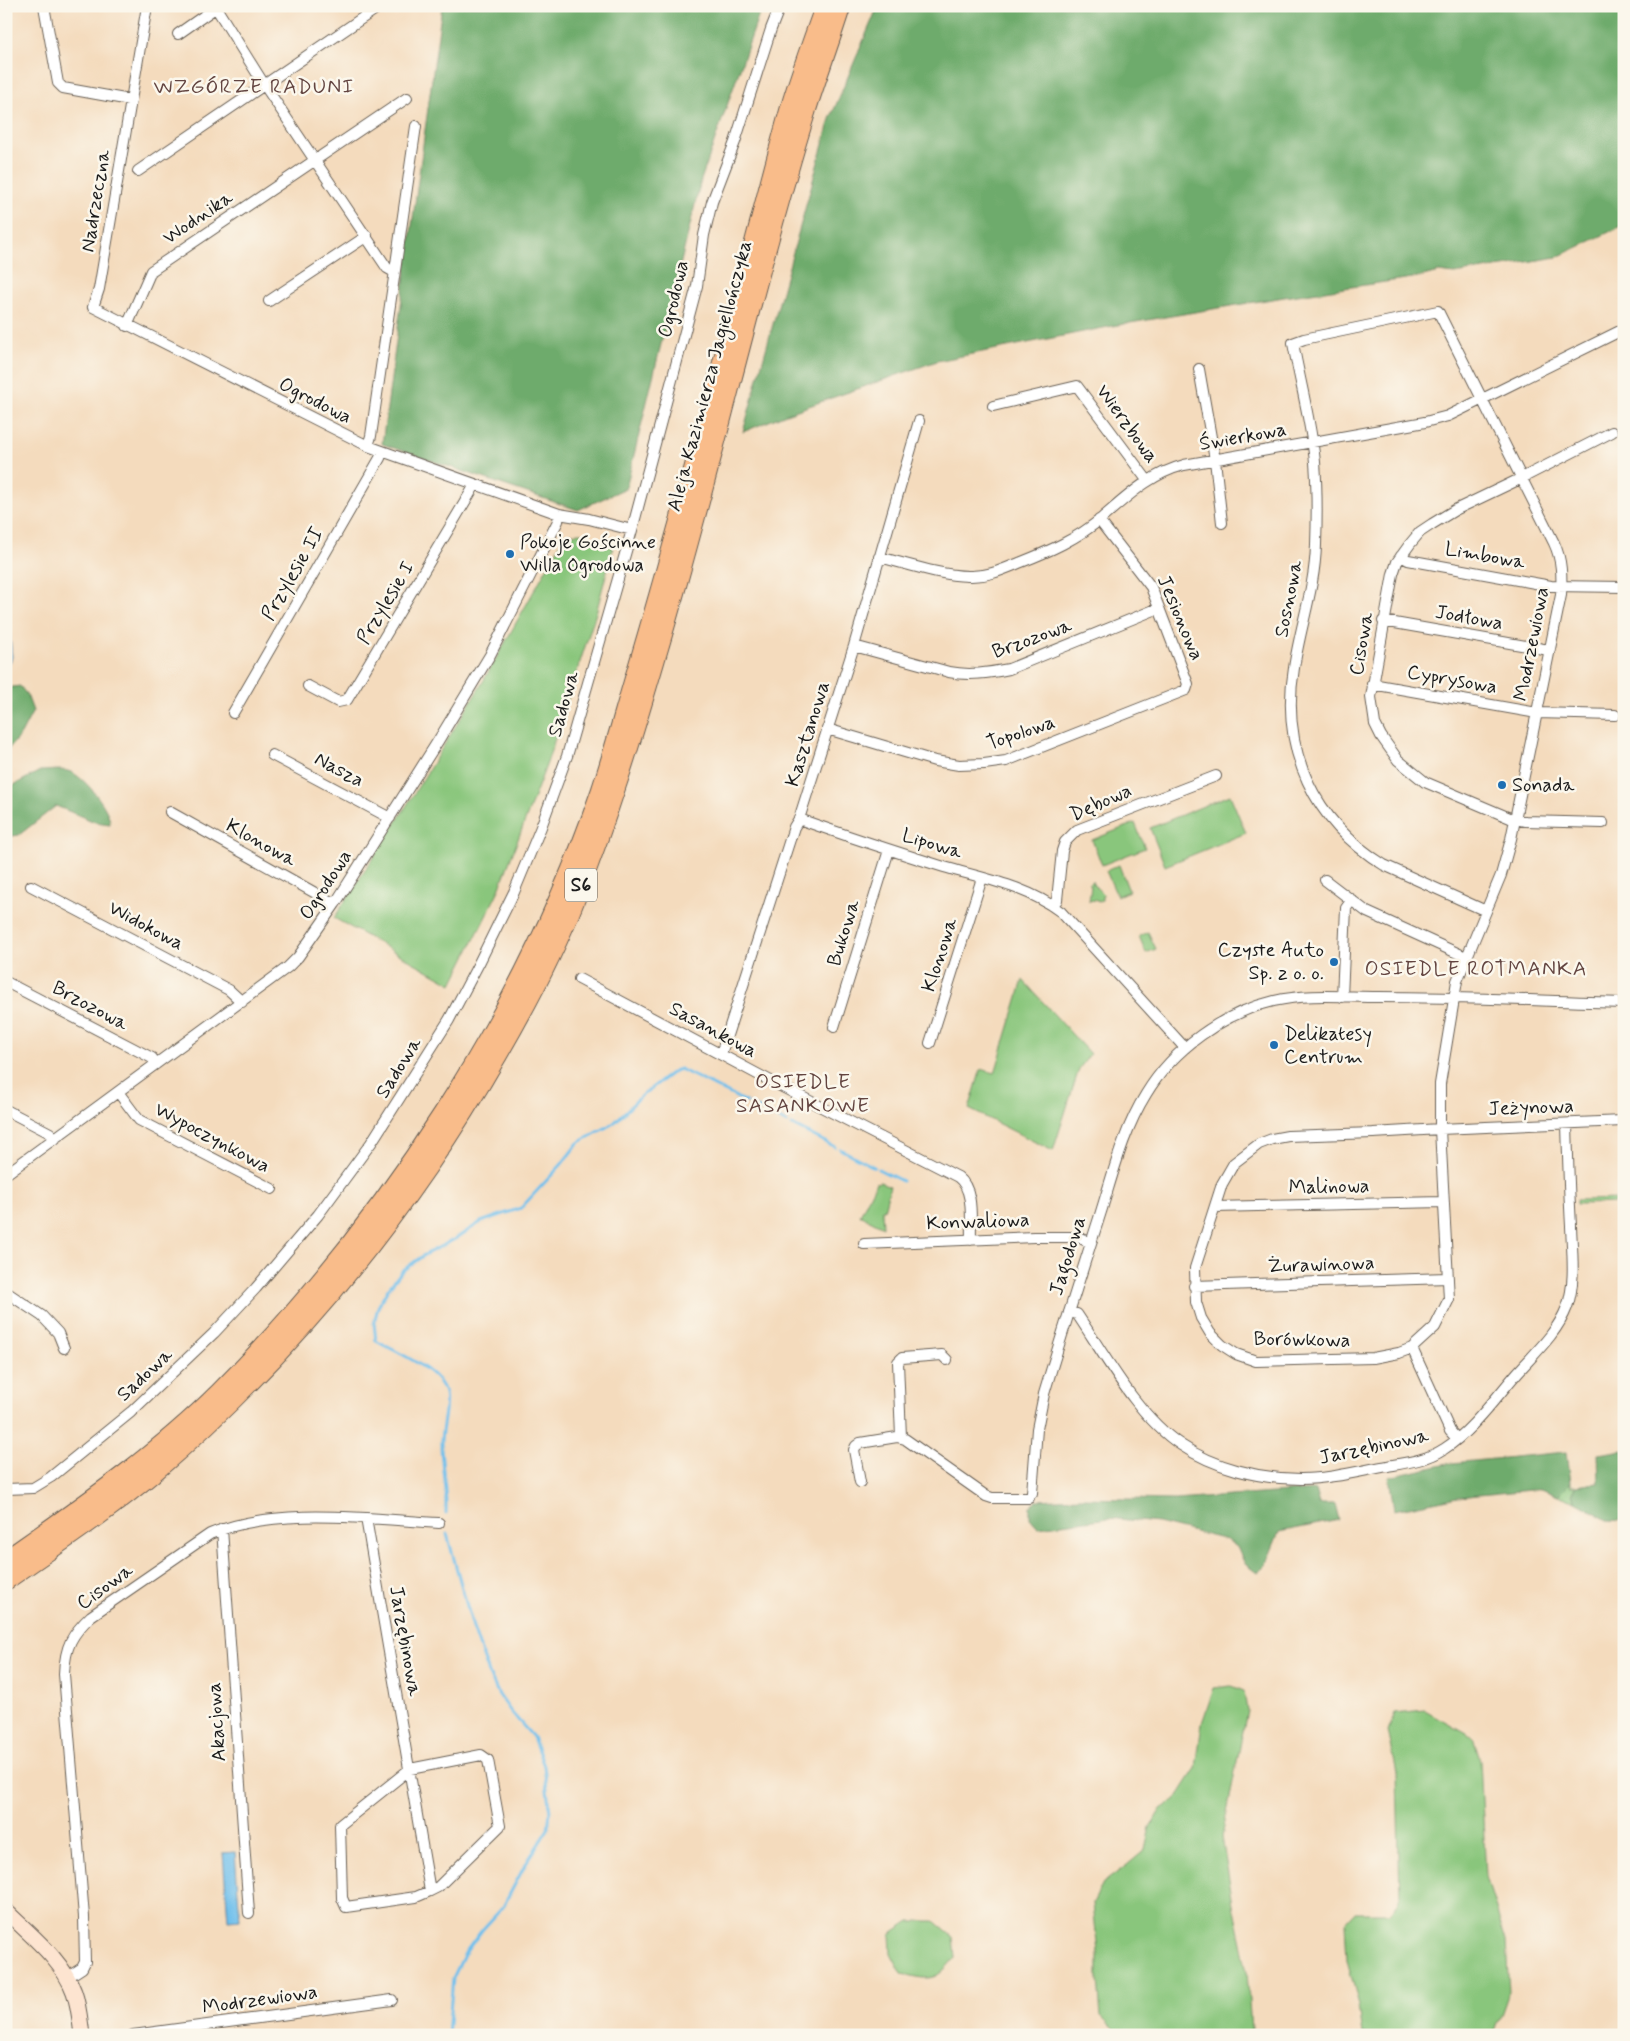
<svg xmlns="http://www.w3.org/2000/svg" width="1630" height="2041" viewBox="0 0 1630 2041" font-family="Mynerve,sans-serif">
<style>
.green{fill:#89c67c;stroke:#52714c}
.forest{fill:#6eab6c;stroke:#456444}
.water{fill:#71c0ec;stroke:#466e84}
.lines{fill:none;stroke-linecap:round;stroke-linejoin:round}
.stream{stroke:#71c0ec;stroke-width:3}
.street-casing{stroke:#685f54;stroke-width:12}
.secondary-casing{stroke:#685f54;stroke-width:17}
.highway-casing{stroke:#685f54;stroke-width:21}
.street{stroke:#fff;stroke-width:10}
.secondary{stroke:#fde4d0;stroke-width:15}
.highway{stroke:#f9bc8a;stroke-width:19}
.poi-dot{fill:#1f6fb2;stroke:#fbf7ec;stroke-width:2}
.labels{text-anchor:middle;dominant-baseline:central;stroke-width:5;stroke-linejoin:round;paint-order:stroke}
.shield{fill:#fbf7ec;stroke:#5f5e5a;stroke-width:1}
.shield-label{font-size:19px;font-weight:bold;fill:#1c1c1c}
.street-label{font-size:20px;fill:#1c1c1c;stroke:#fbf7ec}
.poi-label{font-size:20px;fill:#1c1c1c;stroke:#fbf7ec;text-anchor:start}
.neighbourhood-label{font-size:21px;letter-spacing:1px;fill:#634541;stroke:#fbf7ec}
</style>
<rect width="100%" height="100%" fill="#fbf7ec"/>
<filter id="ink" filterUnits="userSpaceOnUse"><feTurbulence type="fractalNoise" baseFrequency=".02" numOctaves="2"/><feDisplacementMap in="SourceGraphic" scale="10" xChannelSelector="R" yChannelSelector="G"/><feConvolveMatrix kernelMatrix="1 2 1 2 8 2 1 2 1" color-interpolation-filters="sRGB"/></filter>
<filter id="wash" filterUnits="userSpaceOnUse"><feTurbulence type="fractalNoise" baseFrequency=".0096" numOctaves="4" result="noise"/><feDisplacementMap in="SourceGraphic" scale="20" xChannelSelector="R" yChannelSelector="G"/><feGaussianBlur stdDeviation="1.12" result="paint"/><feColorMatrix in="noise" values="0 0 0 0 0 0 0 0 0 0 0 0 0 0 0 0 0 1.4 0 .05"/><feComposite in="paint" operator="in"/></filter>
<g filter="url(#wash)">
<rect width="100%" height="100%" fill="#f4dbbd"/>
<path class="green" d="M581,533L613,548L596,613L547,763L498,892L452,984L334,918L397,821L480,687L566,534Z
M1230,795L1246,833L1165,866L1150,828Z
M1135,823L1145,848L1102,865L1092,840Z
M1119,865L1129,891L1117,896L1106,871Z
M1092,881L1093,884L1104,895L1102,896V900L1099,902L1094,900L1089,901L1091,886L1089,883Z
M1148,932L1156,949L1146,953L1139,936Z
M1023,980L1090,1054L1079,1069L1053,1151L969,1109L981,1069L995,1073Z
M880,1182L890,1186L884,1210H882L883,1227L860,1215L876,1183Z
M1624,1199V1203L1576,1204V1200Z
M1570,1483V1486H1575L1573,1494L1576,1502L1558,1495Z
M1231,1686L1244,1691L1247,1711L1222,1837L1234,1910L1247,1972L1251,2030L1246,2035H1120L1101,2016L1098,1980V1953L1093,1903L1103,1883L1127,1865L1145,1850L1150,1827L1161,1809L1176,1799L1196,1768L1202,1723L1214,1688Z
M1425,1710L1473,1737L1480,1760L1486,1877L1506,1941L1509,1992L1494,2035H1363L1359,2005L1347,1960L1345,1923L1354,1913H1390L1400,1899L1397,1773L1388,1731L1395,1713Z
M910,1921H934L953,1937L955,1957C936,1981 932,1981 902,1974L891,1953L890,1934Z"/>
<path class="forest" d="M442,6H762L701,180L626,488L578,510L382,444Z
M878,6H1624V225L1557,257L1454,274L1439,272L1419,277L1284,297L1118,325L937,361L786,414L743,432L830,119Z
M20,686L27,695L33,711L21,734L6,752V688Z
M40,771C49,771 59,769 68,771C82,774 111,809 110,824L95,822L56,806L19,835L6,837V784L12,786Z
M1624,1450V1521L1608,1520L1576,1502L1573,1494L1575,1486L1599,1483L1598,1454Z
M1566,1452L1570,1483L1558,1495L1541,1489L1458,1497L1394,1510L1389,1477L1452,1463Z
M1315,1490L1319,1504H1335L1339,1520L1279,1532L1265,1566L1257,1573L1245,1564L1237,1547L1227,1540L1158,1523L1109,1518L1038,1527L1030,1518V1507L1036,1500L1080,1498L1175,1500Z"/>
<path class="water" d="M6,593L12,657L6,673Z
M235,1852L240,1920L228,1921L223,1853Z"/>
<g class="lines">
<path class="stream" d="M750,1104L787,1123
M792,1125L835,1147
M840,1149L874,1167
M878,1169L902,1181
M446,1513C447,1489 441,1467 441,1443C441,1427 448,1409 445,1393C440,1370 395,1351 376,1341L374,1323L378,1307L388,1289L402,1271L424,1255L455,1239L481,1222L521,1208L561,1165L578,1143L614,1123L641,1096L674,1071L680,1069L746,1102
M447,1534L474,1631L490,1676L499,1695L511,1712L533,1737L544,1766L550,1812L548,1829L524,1867L503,1907L482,1930L465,1953
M448,2035L453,1978L464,1955"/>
</g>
</g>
<g filter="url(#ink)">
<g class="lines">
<g class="street-casing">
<path id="street" d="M44,6L58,83L63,88L130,100
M215,6L265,86L387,268L394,272
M178,34L218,6
M138,171L380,6
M269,301L367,236
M127,326L151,271L407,98
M1199,369L1215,460L1222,523
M993,406L1077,386L1147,480
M368,446L371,436L416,126
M559,514L589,519L632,530
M1401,556L1408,560L1551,586L1624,587
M879,557C908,564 939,575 968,576C987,577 1002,570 1019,563C1050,551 1077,539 1102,518C1128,496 1150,474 1184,465L1425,422L1448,416L1624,329
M1383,621L1549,650
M854,646L949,672C969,676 989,673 1009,669L1159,608
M1372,684L1537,713L1615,715
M308,686L338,702L347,700L475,485
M233,713L380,458L382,452
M827,729L935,761L959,765L984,764L1006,761L1186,690L1188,684L1151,587L1099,520
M272,755L390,818
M170,812L335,904
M799,819C847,836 896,852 944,867C985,879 1027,886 1061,912L1185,1048
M1603,823L1525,821L1510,818L1425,782L1398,760L1381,736L1375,724L1371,697L1393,574L1397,562L1410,544L1420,532L1432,524L1455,510L1522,478L1612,432
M1325,880L1367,912L1466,957
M31,886L229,990L242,1002
M1052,906L1057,900L1062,851L1065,842L1077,830L1216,776
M1486,911L1384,865C1314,822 1280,750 1294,668C1300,627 1315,587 1316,545C1317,518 1317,489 1315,462C1311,422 1300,382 1293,343L1304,339L1438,311L1554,543C1562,560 1562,576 1561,595L1511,839L1501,875L1457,981L1440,1084V1129L1449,1299L1435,1327L1412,1348L1399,1353L1373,1358L1256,1361L1236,1354L1222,1345L1210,1333L1201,1318L1196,1302L1195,1268L1222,1184L1234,1163L1259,1144L1272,1139L1288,1136L1373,1133L1440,1129L1623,1121
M579,979L761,1076L958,1177C975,1190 970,1220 971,1240
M6,982L152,1058L156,1064
M1342,997L1346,908L1352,900
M834,1027L889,850
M930,1043L982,878
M721,1054L794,827L799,819L854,646L919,421
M118,1092L139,1120L272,1189
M6,1110L50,1133L55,1139
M6,1174L288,967L298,957L335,904L438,741L490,655L558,521L559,514L368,446L93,307L99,289L147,6
M1215,1207L1443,1202
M864,1244L1034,1237H1078L1091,1243
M1194,1286L1448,1278
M6,1292L42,1316L58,1333L64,1348
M1069,1312L1077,1314C1106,1357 1138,1417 1181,1445C1215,1468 1260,1479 1301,1479C1328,1479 1356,1472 1382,1467C1403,1463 1426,1461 1444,1449C1471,1432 1497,1396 1518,1372C1536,1352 1557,1333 1567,1307C1576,1282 1572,1253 1571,1226C1569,1192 1568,1158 1567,1124
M1412,1348L1450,1431L1457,1439
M901,1437L898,1362L902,1358L942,1355L947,1360
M860,1482L854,1450L856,1446L860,1443L897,1437L905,1439L986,1496L992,1498H1029
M6,1489L33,1488L51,1477L131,1412L214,1333L256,1288L318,1215L371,1143L449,1020L479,963L514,892L541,827L567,756L632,530L697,286L704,235L712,202L735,142L771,29L780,6
M1032,1493L1037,1429L1044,1394C1062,1334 1081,1274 1100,1215C1113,1174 1123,1131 1146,1094C1173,1049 1223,1013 1274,1001C1308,993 1344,997 1378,997C1460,997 1542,1001 1624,1003
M366,1518L430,1891L416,1897L346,1907L342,1898L340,1825L410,1769L481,1755L488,1760L500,1826L438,1887L430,1891
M222,1529L249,1913
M68,1977L82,1968L85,1962L84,1917L64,1674C65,1646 72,1634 91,1616L210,1534C276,1506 369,1519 439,1523
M133,2035L392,2000"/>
</g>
<g class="secondary-casing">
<path id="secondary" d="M6,1911C31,1936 62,1959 74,1992C79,2006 80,2021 82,2035"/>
</g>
<g class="highway-casing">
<path id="highway" d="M6,1560C80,1508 156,1456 220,1392C385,1226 525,1013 601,791C614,751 625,710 637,670C677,536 712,402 748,267C762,215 775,162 790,109C800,75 813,40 825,6
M6,1580C56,1545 108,1511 155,1471C293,1352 407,1213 498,1054C527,1004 555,951 576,897C608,817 633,735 657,653C711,473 751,290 806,111C817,76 830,41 841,6"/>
</g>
<use href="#street" class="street"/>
<use href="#secondary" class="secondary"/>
<use href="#highway" class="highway"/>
</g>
</g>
<g class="poi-dot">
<circle cx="510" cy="554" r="5"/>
<circle cx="1502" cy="785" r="5"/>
<circle cx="1334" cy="962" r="5"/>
<circle cx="1274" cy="1045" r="5"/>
</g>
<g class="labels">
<rect class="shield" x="565" y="868.5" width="32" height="33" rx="4"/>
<g class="shield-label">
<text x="581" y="885">S6</text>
</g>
<g class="street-label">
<text transform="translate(96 201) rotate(-81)">Nadrzeczna</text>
<text transform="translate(198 218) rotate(-34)">Wodnika</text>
<text transform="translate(674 299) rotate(-77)">Ogrodowa</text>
<text transform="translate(710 376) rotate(-75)">Aleja Kazimierza Jagiellończyka</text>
<text transform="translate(315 401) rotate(27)">Ogrodowa</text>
<text transform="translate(1127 424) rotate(54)">Wierzbowa</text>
<text transform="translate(1243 437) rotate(-10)">Świerkowa</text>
<text transform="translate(1485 556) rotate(10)">Limbowa</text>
<text transform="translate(293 574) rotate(-60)">Przylesie II</text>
<text transform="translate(1289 599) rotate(-79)">Sosnowa</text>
<text transform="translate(386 603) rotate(-59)">Przylesie I</text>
<text transform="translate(1180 618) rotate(67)">Jesionowa</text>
<text transform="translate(1469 618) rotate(10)">Jodłowa</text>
<text transform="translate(1032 639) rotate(-20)">Brzozowa</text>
<text transform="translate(1362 644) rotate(-80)">Cisowa</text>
<text transform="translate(1532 644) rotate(-79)">Modrzewiowa</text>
<text transform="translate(1452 680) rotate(10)">Cyprysowa</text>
<text transform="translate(564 704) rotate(-74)">Sadowa</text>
<text transform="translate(1021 733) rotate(-19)">Topolowa</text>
<text transform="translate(808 734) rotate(-73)">Kasztanowa</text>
<text transform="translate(339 770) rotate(28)">Nasza</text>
<text transform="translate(1101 803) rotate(-24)">Dębowa</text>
<text transform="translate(261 843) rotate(29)">Klonowa</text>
<text transform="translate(932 844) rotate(17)">Lipowa</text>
<text transform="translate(326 885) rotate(-57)">Ogrodowa</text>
<text transform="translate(146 926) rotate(28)">Widokowa</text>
<text transform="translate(844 933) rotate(-73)">Bukowa</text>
<text transform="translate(940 955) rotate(-72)">Klonowa</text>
<text transform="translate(90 1006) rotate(28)">Brzozowa</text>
<text transform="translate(713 1030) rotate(28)">Sasankowa</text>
<text transform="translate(399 1068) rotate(-58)">Sadowa</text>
<text transform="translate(1531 1108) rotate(-2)">Jeżynowa</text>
<text transform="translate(212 1138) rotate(28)">Wypoczynkowa</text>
<text transform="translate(1329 1187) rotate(-1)">Malinowa</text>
<text transform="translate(978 1222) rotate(-2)">Konwaliowa</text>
<text transform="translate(1068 1256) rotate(-73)">Jagodowa</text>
<text transform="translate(1321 1265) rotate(-2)">Żurawinowa</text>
<text transform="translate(1302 1340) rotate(1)">Borówkowa</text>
<text transform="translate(145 1375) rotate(-43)">Sadowa</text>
<text transform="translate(1374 1447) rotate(-12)">Jarzębinowa</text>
<text transform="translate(105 1587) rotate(-36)">Cisowa</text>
<text transform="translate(405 1641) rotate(80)">Jarzębinowa</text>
<text transform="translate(217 1722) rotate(-94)">Akacjowa</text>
<text transform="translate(260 2000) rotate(-8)">Modrzewiowa</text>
</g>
<g class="poi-label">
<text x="520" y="542">Pokoje Gościnne<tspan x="520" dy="23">Willa Ogrodowa</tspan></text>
<text x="1512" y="785">Sonada</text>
<text x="1324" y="950" text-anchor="end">Czyste Auto<tspan x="1324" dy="23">Sp. z o. o.</tspan></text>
<text x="1284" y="1034">Delikatesy<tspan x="1284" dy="23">Centrum</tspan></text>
</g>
<g class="neighbourhood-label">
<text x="254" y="87">WZGÓRZE RADUNI</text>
<text x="1476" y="969">OSIEDLE ROTMANKA</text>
<text x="803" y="1082">OSIEDLE<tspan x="803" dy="24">SASANKOWE</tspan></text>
</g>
</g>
<rect width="1630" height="2041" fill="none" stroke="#fbf7ec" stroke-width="25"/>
</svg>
